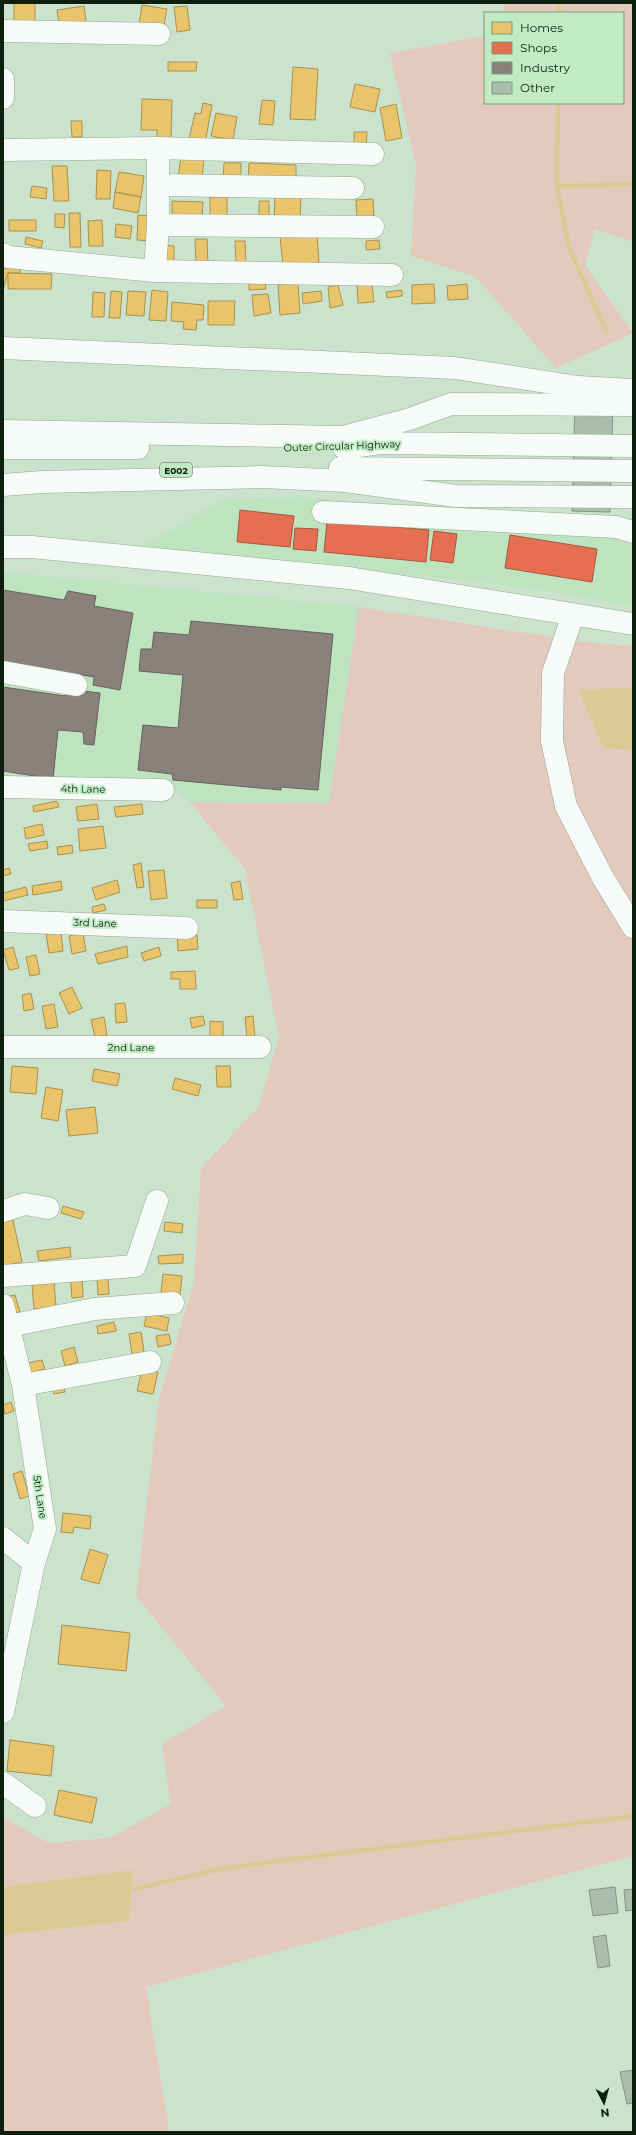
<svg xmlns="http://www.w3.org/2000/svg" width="636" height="2135" viewBox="0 0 636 2135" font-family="Montserrat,sans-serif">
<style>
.built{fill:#bde3bf}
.green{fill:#e3cabd}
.water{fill:#dacb95}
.homes{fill:#e9c46a;stroke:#a7924f}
.shops{fill:#e76f51;stroke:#a6573d}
.industry{fill:#8a817c;stroke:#65635b}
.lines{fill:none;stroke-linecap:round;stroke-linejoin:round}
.stream{stroke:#dacb95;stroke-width:4.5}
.building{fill:#abbeac;stroke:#839584}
.minor-casing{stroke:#95a796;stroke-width:23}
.highway-casing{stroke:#95a796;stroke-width:23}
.minor{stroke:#f7fbf7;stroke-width:22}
.highway{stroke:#f7fbf7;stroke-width:22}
.labels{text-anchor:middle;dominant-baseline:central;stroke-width:4;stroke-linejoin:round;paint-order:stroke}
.shield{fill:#c1ecc3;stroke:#445c45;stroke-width:1}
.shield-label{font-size:9px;font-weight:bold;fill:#0e1e0f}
.street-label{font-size:10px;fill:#0e1e0f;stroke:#c1ecc3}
</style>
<rect width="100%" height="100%" fill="#cbe2cc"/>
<path class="built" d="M302,497L481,513L599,519L633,518V605L497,584L143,546L224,499Z
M3,572L359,607L329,803L190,802L175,789L3,776Z"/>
<path class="green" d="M504,3H633V242L595,229L585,265L633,333L556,368L476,277L411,256L416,166L390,53L485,36V103H623V13H504Z
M359,607L577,641L633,646V1856L146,1987L169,2132H3V1935L129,1921L133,1871L3,1887V1817L49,1843L110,1838L171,1804L162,1744L226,1706L136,1596L159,1399L194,1283L201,1168L258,1108L279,1038L245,869L190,802L329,803Z"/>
<path class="water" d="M633,687V750L603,748L579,690Z
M133,1870L129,1921L3,1935V1887Z"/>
<path class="homes" d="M14,3H35V27H14Z
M142,5L167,9L164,26L139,24Z
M84,6L86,21L59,25L57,10Z
M187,6L190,30L177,32L174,7Z
M168,62H197L196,71H168Z
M293,67L318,69L315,120L290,119Z
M355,84L380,89L375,112L350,107Z
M142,99L172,100L171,141H157V130H141Z
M262,100L275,101L273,125L259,124Z
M203,103L212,105L205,143L189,139L195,113L201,114Z
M396,104L402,138L386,141L380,108Z
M216,113L237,117L233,140L211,136Z
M71,121H82V137H72Z
M354,132H367L366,148H354Z
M181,156L204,158L202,180L178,178Z
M224,163H241V180H223Z
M249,163L296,165V184L248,182Z
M52,166H67L69,201H54Z
M97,170L111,171L110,199H96Z
M119,172L144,176L141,197L115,192Z
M32,186L47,188L46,199L30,197Z
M115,192L141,197L138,213L113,208Z
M275,196L301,197L300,221H274Z
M210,197H227V220H210Z
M373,199L374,218L357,219L356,200Z
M172,201L203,202L202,220H172Z
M259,201H269V220H259Z
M69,213H80L81,247H70Z
M55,214H65L64,228L55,227Z
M138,215L152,216L151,241L137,240Z
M9,220H36V231H9Z
M102,220L103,246H89L88,221Z
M116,224L132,226L130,239L115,237Z
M317,233L319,263L283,266L280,236Z
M26,237L43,241L41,248L25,244Z
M195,239H207L208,264L196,265Z
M379,240L380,249L366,250V241Z
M235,241H245L246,265H236Z
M164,245L174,246V261H163Z
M3,268H20V273H8L4,287Z
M8,273L52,274L51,289H8Z
M265,280L266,289L249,290V281Z
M298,283L300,313L280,315L278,285Z
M372,284L374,302L358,303L357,285Z
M434,284L435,303L412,304V285Z
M467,284L468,299L448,300L447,286Z
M338,285L343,305L330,308L328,287Z
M152,290L168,292L166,321L149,320Z
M402,290V296L387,298L386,292Z
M111,291L122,292L120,318H109Z
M128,291L146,292L144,316L126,315Z
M321,291L322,301L303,304L302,293Z
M93,292L105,293L104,317H92Z
M268,294L271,313L254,316L252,295Z
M208,301H235L234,325H208Z
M172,302L204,305L203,320H197L196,330L183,329L184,322L171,321Z
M57,801L59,807L34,812L33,806Z
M97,804L99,819L78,821L76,807Z
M142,804L143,814L116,817L114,807Z
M42,824L44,835L26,839L24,828Z
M103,826L106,848L80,851L78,829Z
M47,841L48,848L30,851L28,844Z
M72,845L73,853L58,855L57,847Z
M141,863L144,887L137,888L133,865Z
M9,868L11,874L3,876V870Z
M164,870L167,898L151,900L148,871Z
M117,880L120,892L96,900L92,888Z
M61,881L62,890L33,895L32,886Z
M240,881L243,899L234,900L231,883Z
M26,887L28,895L3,901V893Z
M197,900H217V908H197Z
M104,904L106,910L93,913L92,907Z
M61,932L63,951L49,953L46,934Z
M83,933L86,951L72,954L69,936Z
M197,935L198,949L178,951L177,937Z
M127,946L128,957L98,964L95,954Z
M13,947L19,968L9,970L3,950Z
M159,947L161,956L144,961L141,953Z
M36,955L40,974L30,976L26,957Z
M195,971L196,989H180V979H171V972Z
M72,987L82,1008L69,1014L59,993Z
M31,993L34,1009L24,1011L22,995Z
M125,1003L127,1022L116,1023L115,1004Z
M54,1004L58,1027L46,1029L42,1006Z
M203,1016L205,1025L192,1028L190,1018Z
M253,1016L255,1037L247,1038L245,1017Z
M104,1017L107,1035L95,1037L91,1020Z
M210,1021L223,1022V1038H210Z
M12,1066L38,1068L36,1094L10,1092Z
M216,1066H230L231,1087H217Z
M94,1069L120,1074L117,1086L92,1081Z
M175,1078L201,1085L198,1096L172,1089Z
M46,1087L63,1090L58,1121L41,1118Z
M95,1107L98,1133L69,1136L66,1110Z
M63,1206L84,1212L81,1219L61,1213Z
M13,1220L22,1262L3,1266V1222Z
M165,1222L183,1224L182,1233L164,1231Z
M70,1247L71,1257L39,1261L37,1251Z
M183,1254V1263L159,1264L158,1256Z
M82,1274L83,1297L72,1298L70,1275Z
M163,1274L182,1276L180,1296L161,1293Z
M97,1278H108L109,1294L98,1295Z
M54,1283L56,1307L34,1309L32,1285Z
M15,1295L20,1312L11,1314L6,1297Z
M147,1313L169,1318L167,1331L144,1326Z
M114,1322L116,1331L98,1334L97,1326Z
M141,1332L144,1352L132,1354L129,1334Z
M169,1334L171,1344L158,1347L156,1336Z
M74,1347L78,1362L65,1366L61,1351Z
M42,1360L45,1369L27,1374L24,1364Z
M142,1369L158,1372L153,1394L137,1391Z
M63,1382L65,1392L54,1394L52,1385Z
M11,1402L14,1411L5,1414L3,1405Z
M22,1471L29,1496L20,1499L13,1474Z
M63,1513L91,1516L90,1529L74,1527L73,1533L61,1532Z
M90,1549L108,1555L99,1584L81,1579Z
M62,1625L130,1633L126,1671L58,1664Z
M10,1740L54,1746L51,1776L7,1771Z
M59,1790L97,1798L92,1823L54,1815Z"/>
<path class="shops" d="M240,510L294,516L290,547L237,542Z
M327,521L429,530L426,562L324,552Z
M295,528L318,529L316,551L293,549Z
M434,531L457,534L453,563L430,560Z
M510,535L597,549L592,582L505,568Z"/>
<path class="industry" d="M3,590L64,600L68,591L96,596L94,606L133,613L120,690L93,685L94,677L3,662Z
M191,621L333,634L318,790L281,787V790L173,780L172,774L138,770L143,725L178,728L183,675L139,671L141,649H152L154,632L189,635Z
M3,687L65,696L67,689L100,693L94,745L84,744L83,732L58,730L53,779L3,771Z"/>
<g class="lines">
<path class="stream" d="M559,13V3
M558,103L557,186L569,248L607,333
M557,186L633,184
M134,1889L225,1868L633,1816"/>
</g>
<path class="building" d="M575,400L613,401L610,512L572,511Z
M615,1887L618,1913L593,1916L589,1890Z
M633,1889V1910L626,1911L624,1890Z
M606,1935L610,1966L598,1968L593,1937Z
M633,2070V2103L627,2104L620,2072Z"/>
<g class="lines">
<g class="minor-casing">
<path id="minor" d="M3,31L159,34
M3,79V98
M158,148L373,154
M3,150L158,148V225L155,271
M159,185L353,188
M158,225L373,227
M3,254L8,257L155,271L392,275
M3,348L455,368L578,387L633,390
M323,512L616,527L633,532
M3,547H32L349,578L633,624
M573,615L553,673L552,741L566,806L602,876L633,927
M3,672L76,685
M3,787L163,790
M3,921L187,928
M3,1047H260
M3,1211L25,1204L48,1208
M3,1276L135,1266L157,1201
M3,1305L23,1385L45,1529L34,1563L3,1712
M8,1326L95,1309L173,1303
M23,1385L150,1362
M3,1538L34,1563
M3,1783L35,1806"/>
</g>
<g class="highway-casing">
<path id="highway" d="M3,431L343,437L410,419L451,404L633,405
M3,448H138
M344,448L380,443L633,446
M340,468L633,471
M3,485L42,482L263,477L345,481L456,496L633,497"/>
</g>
<use href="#minor" class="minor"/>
<use href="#highway" class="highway"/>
</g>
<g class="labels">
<rect class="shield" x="160" y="463" width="32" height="14" rx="3"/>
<g class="shield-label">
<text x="176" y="470">E002</text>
</g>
<g class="street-label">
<text transform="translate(342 446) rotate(-2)">Outer Circular Highway</text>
<text transform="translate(83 789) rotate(1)">4th Lane</text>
<text transform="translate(95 923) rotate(2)">3rd Lane</text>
<text x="131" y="1047">2nd Lane</text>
<text transform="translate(40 1497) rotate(81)">5th Lane</text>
</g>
</g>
<rect width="636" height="2135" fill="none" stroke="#0e1e0f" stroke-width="8"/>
<rect x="484" y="12" width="140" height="92" fill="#c1ecc3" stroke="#799a7b"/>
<rect x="492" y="22" width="20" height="12" fill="#e9c46a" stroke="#799a7b"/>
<text x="520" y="32" font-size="12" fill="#0e1e0f">Homes</text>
<rect x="492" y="42" width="20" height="12" fill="#e76f51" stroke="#799a7b"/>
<text x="520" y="52" font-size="12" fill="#0e1e0f">Shops</text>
<rect x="492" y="62" width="20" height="12" fill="#8a817c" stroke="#799a7b"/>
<text x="520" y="72" font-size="12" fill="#0e1e0f">Industry</text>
<rect x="492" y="82" width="20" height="12" fill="#abbeac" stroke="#799a7b"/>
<text x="520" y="92" font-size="12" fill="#0e1e0f">Other</text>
<g transform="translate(604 2103) rotate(174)" stroke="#c1ecc3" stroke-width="3" paint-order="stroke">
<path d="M0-3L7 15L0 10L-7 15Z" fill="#0e1e0f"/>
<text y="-6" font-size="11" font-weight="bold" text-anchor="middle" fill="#0e1e0f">N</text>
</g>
</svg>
